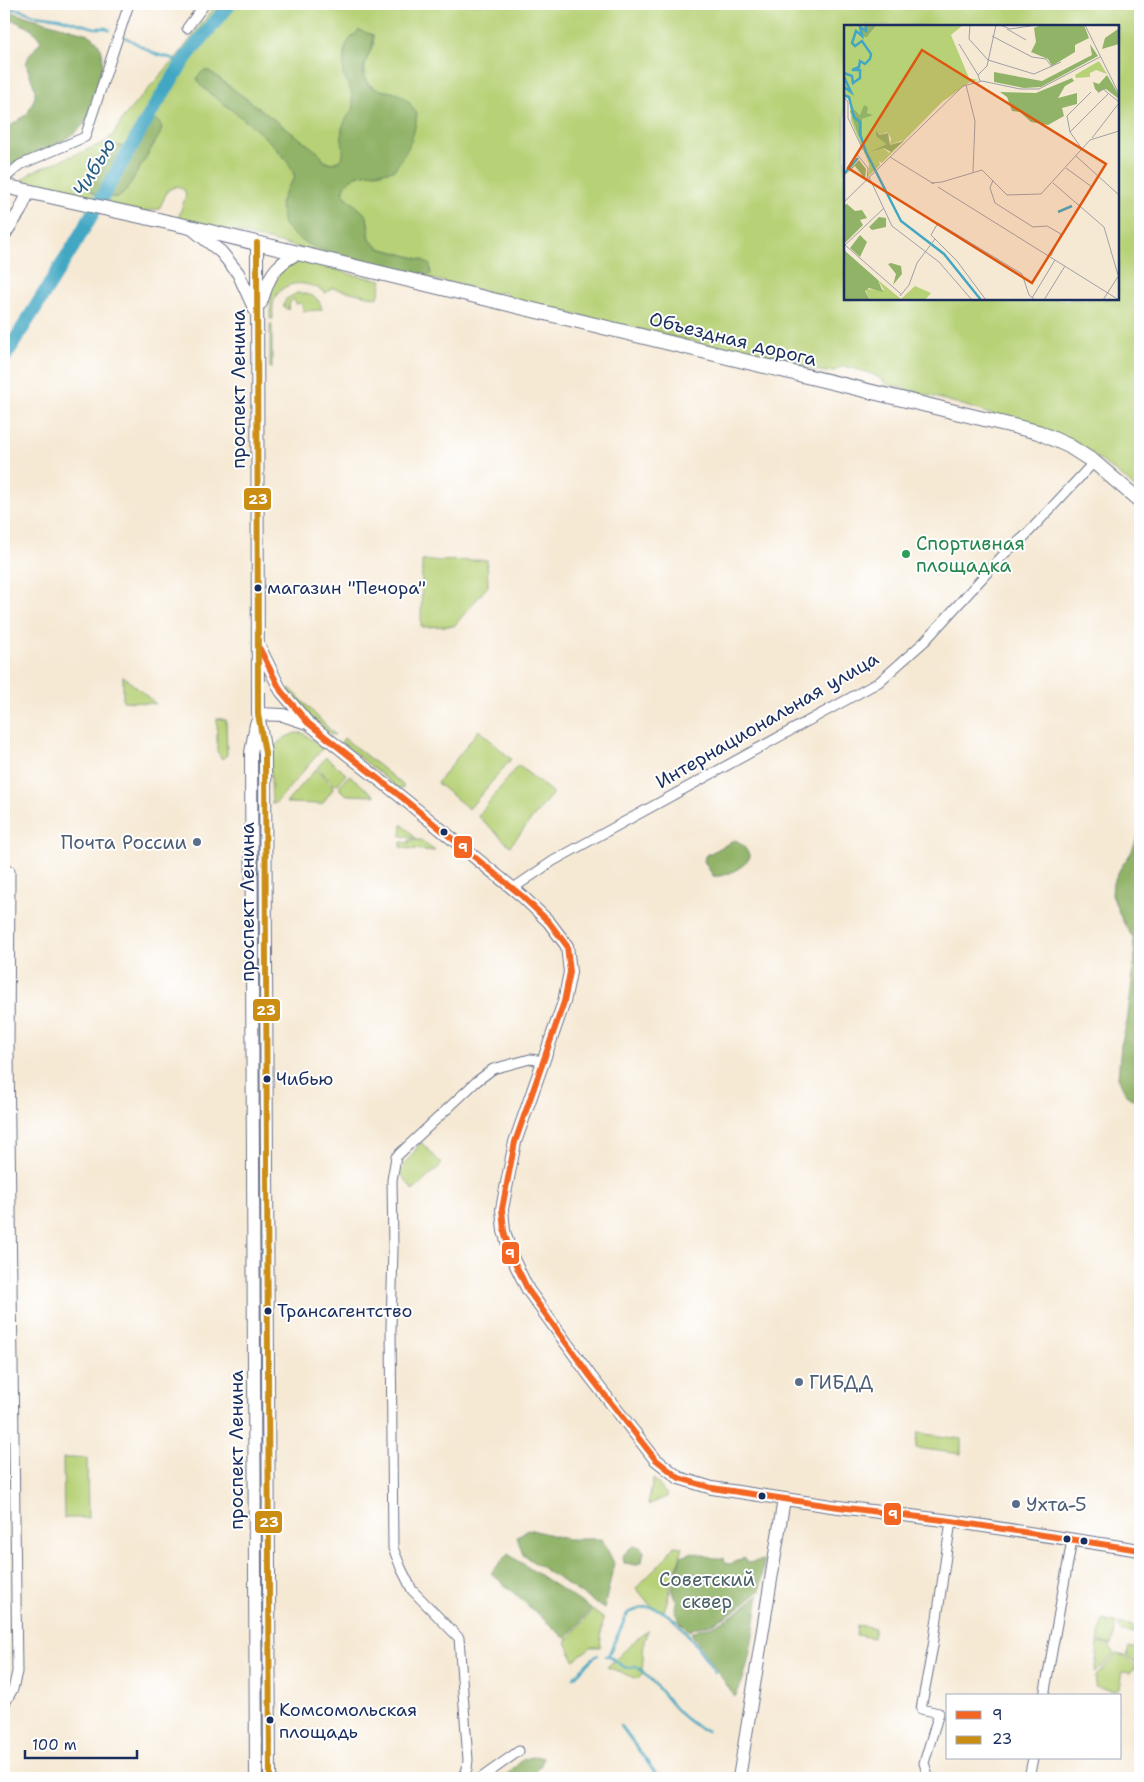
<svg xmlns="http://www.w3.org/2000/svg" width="1144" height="1782" viewBox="0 0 1144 1782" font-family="'Shantell Sans',sans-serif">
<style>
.green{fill:#b7d177;stroke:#69806a;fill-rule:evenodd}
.forest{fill:#91b368;stroke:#567163}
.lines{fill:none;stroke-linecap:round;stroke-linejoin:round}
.stream{stroke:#43a7c3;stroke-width:2.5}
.river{stroke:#43a7c3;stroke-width:14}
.street-casing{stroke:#687087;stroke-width:11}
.secondary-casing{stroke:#687087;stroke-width:14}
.primary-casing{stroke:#687087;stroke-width:16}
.street{stroke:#fff;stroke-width:9}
.secondary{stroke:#fff;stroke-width:12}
.primary{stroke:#fff;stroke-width:14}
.bus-1-casing{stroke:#fff;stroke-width:10}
.bus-2-casing{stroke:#fff;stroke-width:10}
.bus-1{stroke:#f26522;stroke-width:6}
.bus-2{stroke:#cb8e13;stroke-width:6}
.leisure-dot{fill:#2e9e5b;stroke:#fff;stroke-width:2}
.bus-dot{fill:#1b2f5e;stroke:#fff;stroke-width:2}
.service-dot{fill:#5c6f8a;stroke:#fff;stroke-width:2}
.labels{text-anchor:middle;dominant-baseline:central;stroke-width:4;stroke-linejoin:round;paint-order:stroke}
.bus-label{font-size:18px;fill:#1b2f5e;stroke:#fff;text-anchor:start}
.street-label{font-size:19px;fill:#1b2f5e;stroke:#fff}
.leisure-label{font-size:19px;fill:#27864d;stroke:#fff;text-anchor:start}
.service-label{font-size:19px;fill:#4e5e75;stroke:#fff;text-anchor:start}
.park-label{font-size:19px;fill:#4a6066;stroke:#fff}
.water-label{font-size:20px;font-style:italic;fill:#2b5f86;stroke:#fff}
.inset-river{fill:none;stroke:#43a7c3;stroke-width:2.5}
.inset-road{fill:none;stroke:#9e9fa5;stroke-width:1}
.view{fill:#de5710;fill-opacity:0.15;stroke:#de5710;stroke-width:2.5}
.inset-edge{fill:none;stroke:#1b2f5e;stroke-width:2.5}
.line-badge{stroke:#fff;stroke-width:2}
.badge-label{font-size:14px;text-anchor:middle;font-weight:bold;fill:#fff}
</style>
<rect width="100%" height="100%" fill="#fff"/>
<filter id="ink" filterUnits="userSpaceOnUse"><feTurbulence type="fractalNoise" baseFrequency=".02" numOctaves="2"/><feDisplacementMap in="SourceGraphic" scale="10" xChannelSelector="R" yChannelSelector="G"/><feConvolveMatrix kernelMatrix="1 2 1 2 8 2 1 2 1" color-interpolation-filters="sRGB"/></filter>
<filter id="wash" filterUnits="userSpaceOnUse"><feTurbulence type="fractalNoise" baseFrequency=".0096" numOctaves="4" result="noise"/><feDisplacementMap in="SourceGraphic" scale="20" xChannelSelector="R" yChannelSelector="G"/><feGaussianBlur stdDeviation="1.12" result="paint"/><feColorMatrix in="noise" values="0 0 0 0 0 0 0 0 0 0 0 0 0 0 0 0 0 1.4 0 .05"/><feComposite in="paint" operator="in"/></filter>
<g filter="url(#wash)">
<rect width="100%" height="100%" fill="#f6e9d4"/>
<path class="green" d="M217,4H1140V494L1124,478L1092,454L1033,428L963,405L887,384C874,372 859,370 843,366L834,371L825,372L512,300L504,292L495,294L180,219L179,216L186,195L184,190L177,186L168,190L159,209L142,212L22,184L23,179L32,172L106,142L114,133L126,114L180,53ZM845,26H1118V299H845ZM374,43C371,50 366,59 365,66C361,85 377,92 393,92L382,173C371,172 349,174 345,186C344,188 344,191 343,194L367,216L370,240L379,248L423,260L294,235L287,188L295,178C290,152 232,108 209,93V71L318,153L325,162C337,164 339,162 345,152C341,137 345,120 354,108L352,91L343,74ZM149,121L126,191L119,197C109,198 97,196 88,189L116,145L132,149L136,145Z
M303,259L354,275L382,280L378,298L332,288L326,293C312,283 288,277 276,296C272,302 273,312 273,319H270L271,286L287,261Z
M297,293C310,294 320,296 322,310L303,311V305L301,303L296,304L294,299L290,302L288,310L283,306L286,299Z
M270,324H272V368H270Z
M487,560L488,586L454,626L421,627L422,561Z
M123,676L156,704L123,701Z
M289,689L292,690L335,735L330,734L307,713L287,691Z
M217,718L226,720L227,755L222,759L217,751Z
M479,730L511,759L469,809L437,783Z
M296,733H303L323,748L276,803L272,804L270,756C274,743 284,737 296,733Z
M344,738L403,785V788L399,789L341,742Z
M326,757L346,774L338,784L334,785L317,768Z
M518,765L553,793L510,846L478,816Z
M316,769L332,785L333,789L322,804L286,803Z
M349,775L375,796L347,795L340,790V785Z
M256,808H260L261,895H256Z
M402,824L417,839L401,836Z
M409,840H421L435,851L401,848V842L409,843Z
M256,906H261L263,1103L260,1104L258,1103Z
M261,1129L263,1301H259V1130Z
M421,1142L442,1164L413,1191L400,1172Z
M259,1310H264L263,1377H259Z
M918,1433L961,1439V1454L916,1448Z
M63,1458H87L88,1518H64Z
M653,1478L668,1496L648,1505Z
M674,1546L683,1547L664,1611L651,1606L636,1588L663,1561Z
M260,1551H264L265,1623H260Z
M592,1610L603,1618L600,1647H591L574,1660L566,1642Z
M1102,1620L1116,1623L1112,1645L1098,1642Z
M1118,1623L1133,1626L1134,1633L1121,1632Z
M857,1625L875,1628L873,1638L856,1635Z
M260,1630H265L266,1725H260Z
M648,1630L644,1641L642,1674L637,1679L607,1667C621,1655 633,1641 648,1630Z
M1098,1643L1109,1645L1115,1654L1095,1673Z
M1129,1647L1138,1649L1136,1664L1127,1656Z
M1117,1654L1125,1656L1135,1666L1134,1670L1131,1673L1122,1672L1119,1688L1115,1691L1095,1687L1096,1676Z"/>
<path class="forest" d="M4,10L88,34C102,42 104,54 102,70C99,88 95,105 86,121C74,141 31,155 10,165L4,171V131L28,113L35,97V89L26,64L29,56L41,41L32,29L4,16Z
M359,30L373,35C375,49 366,55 364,68C361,97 391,86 405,98C410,102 413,109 417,114C414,139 409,149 394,170C375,175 347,168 343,194L367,216L370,240L379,248L423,260L430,265L431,274L423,277L337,256L307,244L294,235L284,225L280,203L287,188L295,178C289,147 223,106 199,84L197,77L203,71H209L319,153L325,162C354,167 339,144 342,129C344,121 349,114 354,108L351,91L343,74L344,53L348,41Z
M155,119L159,121L162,128L160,134L126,191L119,197C106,198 91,196 86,183L112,147L116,145L132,149L136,145L149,121Z
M1140,830V1109L1136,1102L1126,1095L1118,1078L1121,1045L1127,1022L1135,959L1133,938L1122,920L1112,895L1113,883L1121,867L1131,853Z
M735,840C743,843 746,849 750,857C745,867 725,878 713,876L704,861L705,856Z
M528,1529L567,1539H602L614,1563L604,1609L523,1555L517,1537Z
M633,1546L640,1547L644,1551L642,1562L636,1565L624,1563L623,1556L627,1551Z
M693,1552L714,1558H724L725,1563L731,1564L744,1557L747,1563L764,1560L760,1591C747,1601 733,1613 718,1621C708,1627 698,1625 689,1631L679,1621L675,1612L677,1602L672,1592L681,1556Z
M508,1554L591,1609L566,1639L491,1573Z
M759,1595C754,1624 750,1672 735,1697L691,1633C699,1627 708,1629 717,1624C732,1617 746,1605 759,1595Z
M535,1756L544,1758C535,1780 525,1778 504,1778L522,1760Z"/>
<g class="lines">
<path class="stream" d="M4,8L21,10L34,15L59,18L95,28H106L110,30
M125,37L155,54L171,58L181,65
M626,1616L628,1613C634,1611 640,1608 647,1607C674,1607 701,1652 715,1672
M606,1656C619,1658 621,1673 636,1666C663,1686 674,1719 707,1731
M608,1656L625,1619
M574,1677L593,1658L598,1655
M621,1726L659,1778
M531,1778L542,1776L546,1778"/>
<path class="river" d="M4,358L76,242L153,109L187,56L230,4"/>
</g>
</g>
<g filter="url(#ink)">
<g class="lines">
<g class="street-casing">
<path id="street" d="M187,28L205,4
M4,179L20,165L85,137L129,4
M4,870L10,871L9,1055L17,1672L13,1689L4,1705
M512,889L553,861L879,682L925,641L1004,554L1025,536L1094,462
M1044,1696L1072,1540
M462,1778L467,1769L468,1760L459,1638L412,1590L401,1568L393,1548L391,1328L393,1248L392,1180L396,1157L477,1081L493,1069L530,1059L544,1061
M481,1778L519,1751
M929,1778L924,1763L939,1713L921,1709L933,1646L951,1521
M1029,1778L1033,1758"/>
</g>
<g class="secondary-casing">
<path id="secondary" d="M190,227L221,252L238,273L255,310
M4,235L20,211L29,191
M257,243L258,714L265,753L270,1778
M261,303C269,277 273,266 298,253
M260,648L281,691L308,723L405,800L522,896L549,922L567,946L570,972L564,1002L515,1142L502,1209L504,1231L511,1255L528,1290L590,1376L655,1459L679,1478L712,1488L831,1506L951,1521L1140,1550
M258,714L283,715L304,722
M256,724L251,753L256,1778
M739,1778L784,1499"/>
</g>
<g class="primary-casing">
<path id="primary" d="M4,186L190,227L1038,432L1069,446L1094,462L1140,501"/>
</g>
<use href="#street" class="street"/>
<use href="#secondary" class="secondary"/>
<use href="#primary" class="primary"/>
<g class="bus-1-casing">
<path id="bus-1" d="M260,649L281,691L308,723L405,800L522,896L549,922L567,946L570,972L564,1002L515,1142L502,1209L504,1231L511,1255L528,1290L590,1376L655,1459L679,1478L712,1488L831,1506L951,1521L1140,1550"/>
</g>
<g class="bus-2-casing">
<path id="bus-2" d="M257,243L258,714L265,753L270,1778"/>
</g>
<use href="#bus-1" class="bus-1"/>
<use href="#bus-2" class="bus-2"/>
</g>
</g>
<circle class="leisure-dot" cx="906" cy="554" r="5"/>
<g class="bus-dot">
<circle cx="258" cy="588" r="4.5"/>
<circle cx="444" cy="832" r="4.5"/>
<circle cx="267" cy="1079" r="4.5"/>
<circle cx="268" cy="1311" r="4.5"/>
<circle cx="762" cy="1496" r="4.5"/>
<circle cx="1067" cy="1539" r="4.5"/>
<circle cx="1084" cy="1541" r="4.5"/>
<circle cx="270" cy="1720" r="4.5"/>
</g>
<g class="service-dot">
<circle cx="197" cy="842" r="5"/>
<circle cx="799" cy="1382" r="5"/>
<circle cx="1016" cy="1504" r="5"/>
</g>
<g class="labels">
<g class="bus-label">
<text x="267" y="588">магазин "Печора"</text>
<text x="276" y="1079">Чибью</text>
<text x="277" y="1311">Трансагентство</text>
<text x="279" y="1710">Комсомольская<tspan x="279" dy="22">площадь</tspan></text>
</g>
<g class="street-label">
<text transform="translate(733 339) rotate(14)">Объездная дорога</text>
<text transform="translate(238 389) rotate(-90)">проспект Ленина</text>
<text transform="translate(767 720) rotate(-30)">Интернациональная улица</text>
<text transform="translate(247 902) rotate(-90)">проспект Ленина</text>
<text transform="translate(236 1450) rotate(-90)">проспект Ленина</text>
</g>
<g class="leisure-label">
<text x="916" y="543">Спортивная<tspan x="916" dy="22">площадка</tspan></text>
</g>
<g class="service-label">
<text x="187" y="842" text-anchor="end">Почта России</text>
<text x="809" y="1382">ГИБДД</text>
<text x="1026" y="1504">Ухта-5</text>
</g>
<g class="park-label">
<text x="707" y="1579">Советский<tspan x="707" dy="22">сквер</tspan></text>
</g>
<g class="water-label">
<text transform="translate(94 167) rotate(-59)">Чибью</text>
</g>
</g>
<g transform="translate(844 25)">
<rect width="275" height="275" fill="#f6e9d4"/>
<path d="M0,0H24L14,10L17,12L25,10L33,0H119L107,10L125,53L135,55L126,57L98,77L38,138L35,136L36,140L24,152L25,139L7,96L6,76L0,71ZM10,84L16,90L19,86L25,89L18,94V110L6,88ZM32,107L37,110L43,107L47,113L46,120L59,115L45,128L40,123L26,128L42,119ZM255,36L263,49L252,45L246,48V52L232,53L231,50ZM34,255L57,274L71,261L87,268L81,275H26L21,264L40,265Z" fill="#b7d177" fill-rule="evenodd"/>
<path d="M24,0H33L23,12L15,11L17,4ZM197,0H240L245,13L231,20V27L208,41L204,34L187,27L192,17L190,3ZM273,0H275V19L258,24L261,13L274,4ZM246,19L254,31L197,62L180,63L150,57V47L198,56L248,30ZM263,50L275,70V74L262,64L254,67L251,64L249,57L255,59ZM228,53L230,56L221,61L214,73L233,68V79L218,83L220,91L204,100L187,97L176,87L168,86L163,72L156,67L192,68ZM20,80L24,82L23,88L29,90L18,94V110L15,112L6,86L10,84L16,90ZM32,106L36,110L44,108L46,120L60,116L47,127L40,123L25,128L42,119L32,111ZM15,135L22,144L21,154L11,141L0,151ZM3,179L11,186L18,185L23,193L16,195L19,200L0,219V180ZM35,192L42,193V202L28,205L25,202ZM16,210L23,217L16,232L6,223ZM0,225L34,255L39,267L25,263L21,266L26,275H0ZM47,238L57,241L58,249L49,260L52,249L44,239Z" fill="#91b368"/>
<path class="inset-river" d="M0,48L8,51L9,58L16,53V45H8L15,42L16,36L21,39L26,34L27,29L18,16L11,21L8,18L12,6L18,11L16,2L22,6V0M0,52L7,67L0,62M0,70L5,72L10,92L16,97V109L22,127L57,196L100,229L137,275M0,149L14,133M214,187L228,181"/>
<path class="inset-road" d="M126,0L125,14L144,35L190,49L217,37M156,0L166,4L193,0M241,0L275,69M163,4L182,15M148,11L188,32L202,34L208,42M115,19L134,50M136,56L134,50L143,41L152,0M122,60L131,96L129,147M254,68L259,64L275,77M0,72L4,77V93L19,125M226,107L223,91L247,67M248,113L275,78M238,124L226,107L265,68M12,128L24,143L23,155M232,131L275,170M46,132L90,159M222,143L248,162M25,152L48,201L95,237L128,275M149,155L146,163L151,178L189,202L203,201L217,209L207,231M87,158L98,157L138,145L163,170L197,169L246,115L275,106M209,158L260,202L274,250M94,162L275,275M0,177L119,61L138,56L176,64H195L256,32M1,220L57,269M0,221L40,183M56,271L65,260L73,238L91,214M188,273L211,235M142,275L113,236L87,210L94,198L178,249L185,270L191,275M200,275L221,241M259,275L275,250"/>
<path class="view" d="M78,25L262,139L188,258L4,143Z"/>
<rect width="275" height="275" class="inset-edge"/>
</g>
<g class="line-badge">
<rect x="243" y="487" width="29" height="24" rx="5" fill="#cb8e13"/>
<rect x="453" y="835" width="20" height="24" rx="5" fill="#f26522"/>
<rect x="252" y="998" width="29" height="24" rx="5" fill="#cb8e13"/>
<rect x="501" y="1241" width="19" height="24" rx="5" fill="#f26522"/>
<rect x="883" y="1502" width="19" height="24" rx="5" fill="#f26522"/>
<rect x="254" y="1510" width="29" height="24" rx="5" fill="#cb8e13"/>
</g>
<g class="badge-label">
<text x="258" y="504">23</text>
<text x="463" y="852">9</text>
<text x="266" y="1015">23</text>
<text x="510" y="1258">9</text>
<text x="893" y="1519">9</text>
<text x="269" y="1527">23</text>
</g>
<rect width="1144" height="1782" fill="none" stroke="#fff" stroke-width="20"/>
<rect x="946" y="1694" width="175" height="65" fill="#ffffff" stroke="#a4acbf"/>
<rect x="956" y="1711" width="25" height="8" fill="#f26522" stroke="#a4acbf"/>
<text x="992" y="1720" font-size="15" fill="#1b2f5e">9</text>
<rect x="956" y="1736" width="25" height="8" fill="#cb8e13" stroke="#a4acbf"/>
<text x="992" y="1744" font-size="15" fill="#1b2f5e">23</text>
<path d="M25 1750v8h112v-8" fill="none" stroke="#1b2f5e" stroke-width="2.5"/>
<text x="32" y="1750" font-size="15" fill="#1b2f5e" stroke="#ffffff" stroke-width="4" paint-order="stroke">100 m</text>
</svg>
